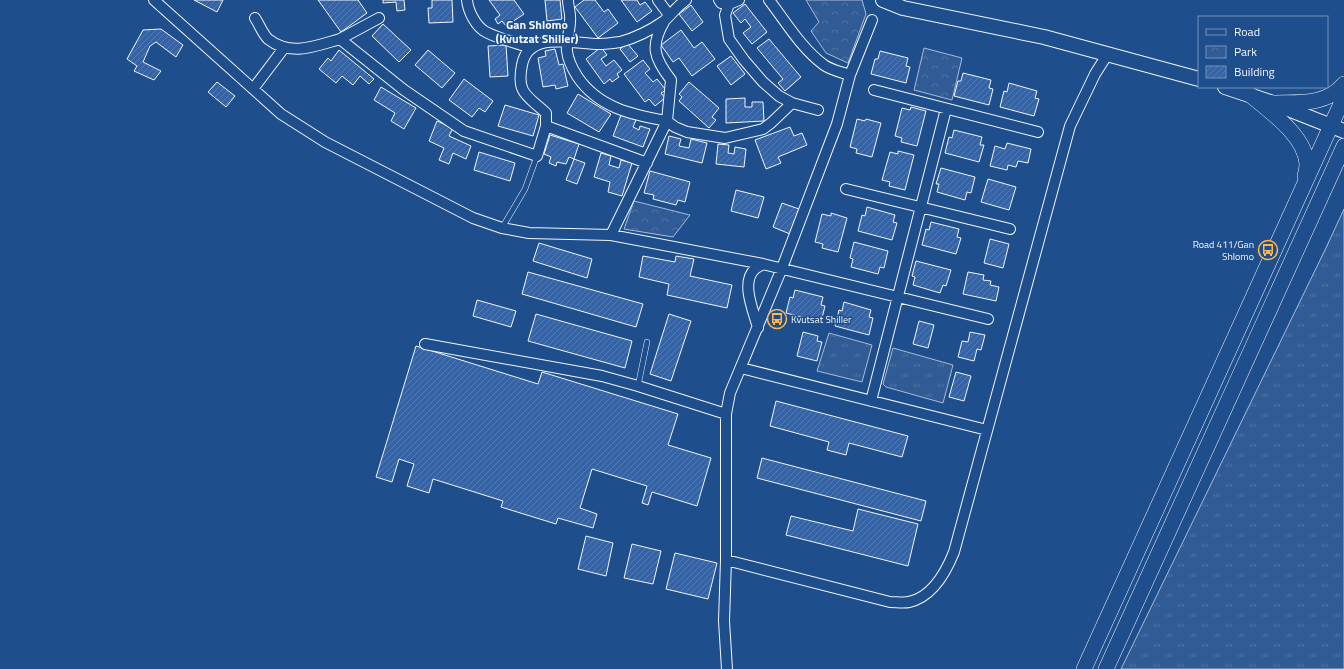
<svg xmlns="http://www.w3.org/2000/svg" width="1344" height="669" viewBox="0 0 1344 669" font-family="'Titillium Web',sans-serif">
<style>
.grass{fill:url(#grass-tufts);stroke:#a8bbd7}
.park{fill:url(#park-crowns);stroke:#a8bbd7}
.building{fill:url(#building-hatch);stroke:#f2f6ff}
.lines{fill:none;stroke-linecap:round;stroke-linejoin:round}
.lane-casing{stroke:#f2f6ff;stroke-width:6}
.street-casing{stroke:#f2f6ff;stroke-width:12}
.secondary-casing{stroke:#f2f6ff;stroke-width:16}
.primary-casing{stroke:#f2f6ff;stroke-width:16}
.lane{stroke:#1f4e8c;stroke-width:5}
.street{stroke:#1f4e8c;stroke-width:10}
.secondary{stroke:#1f4e8c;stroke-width:14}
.primary{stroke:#1f4e8c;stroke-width:15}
.labels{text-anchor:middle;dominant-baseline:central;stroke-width:3;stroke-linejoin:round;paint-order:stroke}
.poi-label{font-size:10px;fill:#f2f6ff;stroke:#1f4e8c;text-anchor:end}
.quarter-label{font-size:12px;font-weight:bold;fill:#f2f6ff;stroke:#1f4e8c}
</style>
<defs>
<pattern id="grass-tufts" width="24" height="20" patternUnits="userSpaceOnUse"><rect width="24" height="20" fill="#305b95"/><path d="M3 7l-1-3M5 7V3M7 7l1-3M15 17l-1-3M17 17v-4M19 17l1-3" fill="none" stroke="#4e73a5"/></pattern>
<pattern id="park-crowns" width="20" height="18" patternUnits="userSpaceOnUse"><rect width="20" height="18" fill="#305b95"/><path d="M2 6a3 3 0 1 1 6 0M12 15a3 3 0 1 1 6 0" fill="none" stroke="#4e73a5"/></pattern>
<pattern id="building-hatch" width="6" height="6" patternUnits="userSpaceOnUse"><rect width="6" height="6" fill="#3563a3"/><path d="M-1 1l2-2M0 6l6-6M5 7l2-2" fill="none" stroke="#537ab1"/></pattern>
</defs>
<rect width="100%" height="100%" fill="#1f4e8c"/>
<path class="grass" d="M1344,209V669H1121L1325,250Z
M829,333L872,345L862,382L817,371Z
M893,348L953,365L943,403L886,387L883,384Z"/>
<path class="park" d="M806,0H862L866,14L848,63L826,53L811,31L819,22Z
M924,48L962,58L952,100L914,90Z
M634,201L690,215L673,237L624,229Z"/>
<path class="building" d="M194,0H223L217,12Z
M318,0H358L367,13L341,32Z
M383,0H404L405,10L397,11L396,2L383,3Z
M432,0H452L453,22L429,23L428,8H432Z
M489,0H514L524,14L506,26L502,21L498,24L495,19L500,15Z
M545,0H560L562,19L547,21Z
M584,0H595L604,12L608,9L618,23L598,38L575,7Z
M621,0H637L640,5L645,2L652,11L637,22Z
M745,4L767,32L752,44L743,33L751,27L745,19L741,23L733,13Z
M691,5L703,22L692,31L679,14Z
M383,24L411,50L399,62L372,36Z
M161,29L183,45L176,57L156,42L150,46L143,62L161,71L154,80L134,71L137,66L127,59L143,30Z
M681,30L694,48L702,42L715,59L692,76L679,58L673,62L661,45Z
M769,39L801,77L785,91L778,83L783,79L757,48Z
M627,43L638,56L630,62L620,49Z
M506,45L508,76L490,77L488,46Z
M601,47L607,55L601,59L606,66L614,60L622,70L617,74L619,77L612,82L610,79L604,84L586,59Z
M555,49L559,65L563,64L568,86L556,89L555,85L543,87L538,58L546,56L545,51Z
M339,50L374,79L369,84L360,76L353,85L342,76L336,83L319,69L328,58L331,61Z
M428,50L455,73L442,88L415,65Z
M880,51L908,58L906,66L910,67L906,83L871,74L875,59H878Z
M731,56L745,74L731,85L717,66Z
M643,60L650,69L645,73L653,82L657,79L666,90L661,93L665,98L655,106L649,99L645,102L624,74Z
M963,73L991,80L989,88L993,89L989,105L954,96L958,81H961Z
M464,79L493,101L485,112L479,108L472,117L449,100Z
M217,82L235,96L226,107L208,92Z
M689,82L719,108L712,117L716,120L709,128L679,101L682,97L679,94Z
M1009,83L1037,91L1035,98L1039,99L1034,116L1000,107L1004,91L1007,92Z
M381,87L416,108L404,129L391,121L395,113L374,100Z
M578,94L611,114L599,132L567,113Z
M745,98V107H752V102H763L764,121L726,123V99Z
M505,105L539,115L533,136L498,126Z
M911,107L926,111L917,146L901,142L902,138L895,136L902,108L910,110Z
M621,115L636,120L633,127L639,130L640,126L650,129L643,147L613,136Z
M857,119L865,121L866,119L881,123L872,157L856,153L857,149L850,147Z
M437,121L453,128L449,136L471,146L466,159L453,153L449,164L439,160L444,148L429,141Z
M790,127L794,136L802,133L807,145L778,157L781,163L766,169L755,140Z
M954,130L982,137L980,145H984L979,162L945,153L949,137L952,138Z
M550,135L579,144L574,159L569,157L566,164L557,162L556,166L549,163L551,157L544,154Z
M669,136L681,139L679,146L689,148L691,139L707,143L702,163L665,154Z
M1007,143L1031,149L1028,163L1018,161L1016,167L1008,165L1007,170L990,166L995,146L1005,149Z
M718,144L729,145L728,153L734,154L735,147L746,149L744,167L716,164Z
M898,151L914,155L905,190L889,186L890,182L882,180L890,152L898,154Z
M479,152L515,163L510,181L474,170Z
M601,153L611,156L609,165L619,168L621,160L632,163L622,196L608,192L610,182L594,177Z
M574,159L585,163L577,184L566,180Z
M941,168L975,177L971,193L967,192L965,200L937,192L939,184H936Z
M650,171L690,182L685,202L678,200L676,205L653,199L654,195L644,193Z
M988,179L1016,187L1009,210L981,202Z
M736,190L764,197L758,218L731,211Z
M782,203L799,209L790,234L773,227Z
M867,207L895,215L893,222L897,223L892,240L858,231L862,215L865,216Z
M831,213L847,218L838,252L822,248L823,244L815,242L822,214L831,216Z
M931,222L959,229L957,237L961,238L956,254L922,245L926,229L929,230Z
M990,239L1009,244L1003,268L984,263Z
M854,242L888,251L884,268L880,267L878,274L851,267L853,259L850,258Z
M539,243L592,259L587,278L533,261Z
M643,256L675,262L676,256L694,259L690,276L732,285L727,308L667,295L669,284L639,277Z
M916,261L951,270L946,286L943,285L940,293L913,285L915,277L912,276Z
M528,272L643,304L636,327L522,294Z
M968,272L984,275L983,280L991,281L990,285L999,287L996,301L963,294Z
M795,290L823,297L821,305L825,306L821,322L786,313L790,297L793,298Z
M477,300L516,311L511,327L473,316Z
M844,302L871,310L869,317L873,318L869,335L835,326L839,310L842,311Z
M536,314L632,341L625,368L528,341Z
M669,314L691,321L671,381L650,374Z
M919,321L934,325L928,348L913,344Z
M803,332L818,336L817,341L822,342L817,361L797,356Z
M970,332L985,335L981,350L977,349L974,361L958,357L962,341L968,342Z
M416,346L538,384L542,372L678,414L668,445L711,458L697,506L652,492L648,505L642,503L647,486L592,469L580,508L597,514L593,528L558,518L556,524L501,507L503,501L433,479L429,493L407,486L414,464L399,459L392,482L376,477Z
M956,372L971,376L964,401L949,397Z
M776,401L908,436L902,457L849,443L846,455L827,450L829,442L770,426Z
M762,458L926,501L921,521L757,478Z
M858,509L918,524L908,566L786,535L791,516L853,531Z
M586,536L613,543L606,576L578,569Z
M632,544L661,551L653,584L624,578Z
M675,553L717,563L708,599L666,589Z"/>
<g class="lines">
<g class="lane-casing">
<path id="lane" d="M502,228L525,189L537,156
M638,386L647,342"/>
</g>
<g class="street-casing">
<path id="street" d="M154,0L281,114L325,142L473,218L502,228L529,233L611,235L763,264L988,319
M467,0C468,11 476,27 486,32C499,39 517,43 531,48
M568,0C568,7 571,14 570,21C570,31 566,41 567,51C568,61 572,68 577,76C598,108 633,115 667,121L611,235
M658,0L669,15
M719,0L721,3L729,4L739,0
M729,4L725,15L729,39L744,60L763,82L779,96L792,103L818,110
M255,18C259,24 263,34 268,39C291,57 315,46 340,39L404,90L464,131L537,156L546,126V113C528,96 516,94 522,65C528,30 574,44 599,44C605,44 613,43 620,42C635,38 651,30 664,21C672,14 677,6 686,0
M664,22C650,46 654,58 671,80L667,121L675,127L687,132L725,138L763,129L771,123L792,103
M340,39L379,18
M850,75L872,20
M253,89L284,48
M874,90L1038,132
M546,126L647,163
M846,189L1010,229
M758,328C754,312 740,282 755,269C757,267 760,266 763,264
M425,344L602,376L638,386L726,414
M741,368L987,430
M871,401L946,109
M726,560L890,602C896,602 904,603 909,602C933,597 946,572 954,552L1070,126L1095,74L1107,55
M727,669L724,621L726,560V414L730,393L782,268L837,124L850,75C841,72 831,70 824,65C801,48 786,22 769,0"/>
</g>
<g class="secondary-casing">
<path id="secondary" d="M883,0L903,8L1044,37L1199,79
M1225,87L1273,103L1344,131"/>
</g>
<g class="primary-casing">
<path id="primary" d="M1249,94C1269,111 1305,135 1307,164C1307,168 1306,172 1305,176
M1273,103C1298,102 1326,106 1344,84
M1084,669L1344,97
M1106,669L1344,146"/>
</g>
<use href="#lane" class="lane"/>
<use href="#street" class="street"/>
<use href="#secondary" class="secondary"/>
<use href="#primary" class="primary"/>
</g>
<defs>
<g id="bus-ring" transform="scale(1)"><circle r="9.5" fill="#1f4e8c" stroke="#ffb74d" stroke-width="1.5"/><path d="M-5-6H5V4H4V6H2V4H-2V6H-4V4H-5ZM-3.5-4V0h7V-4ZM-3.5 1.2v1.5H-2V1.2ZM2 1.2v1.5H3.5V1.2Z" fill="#ffb74d"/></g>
</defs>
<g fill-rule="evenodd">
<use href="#bus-ring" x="1268" y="250"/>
<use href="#bus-ring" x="777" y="319"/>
</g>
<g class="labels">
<g class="poi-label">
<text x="1254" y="244">Road 411/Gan<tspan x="1254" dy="12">Shlomo</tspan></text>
<text x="791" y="319" text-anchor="start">Kvutsat Shiller</text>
</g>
<g class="quarter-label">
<text x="537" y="24">Gan Shlomo<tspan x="537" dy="14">(Kvutzat Shiller)</tspan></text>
</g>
</g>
<rect x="1198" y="16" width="130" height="72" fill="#1f4e8c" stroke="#7391ba"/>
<rect x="1206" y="29" width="20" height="6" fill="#1f4e8c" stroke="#7391ba"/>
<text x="1234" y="36" font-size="12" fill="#f2f6ff">Road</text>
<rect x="1206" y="46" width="20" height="12" fill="url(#park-crowns)" stroke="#7391ba"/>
<text x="1234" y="56" font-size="12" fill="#f2f6ff">Park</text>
<rect x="1206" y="66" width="20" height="12" fill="url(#building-hatch)" stroke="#7391ba"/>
<text x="1234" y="76" font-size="12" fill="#f2f6ff">Building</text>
</svg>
